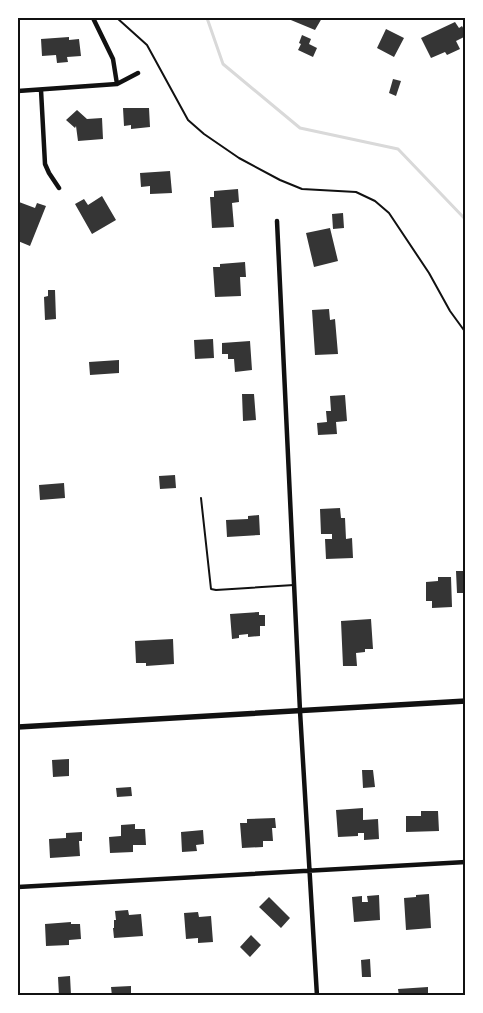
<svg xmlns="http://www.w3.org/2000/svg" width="483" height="1013" viewBox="0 0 483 1013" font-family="'PT Sans',sans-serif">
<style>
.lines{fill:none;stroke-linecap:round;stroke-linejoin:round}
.stream{stroke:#d9d9d9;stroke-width:3}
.building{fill:#353535}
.path{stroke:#111;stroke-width:2}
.service{stroke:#111;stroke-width:2}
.minor{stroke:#111;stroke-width:4.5}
.secondary{stroke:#111;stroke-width:5.5}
.neatline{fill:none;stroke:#111;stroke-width:2}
</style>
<rect width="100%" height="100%" fill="#fff"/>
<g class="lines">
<path class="stream" d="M207,18L223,64L300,128L398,149L466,220"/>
</g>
<path class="building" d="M286,18H322L315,30Z
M455,22L459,28L462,26L466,33V36L456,41L460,49L447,55L445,52L431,58L421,38Z
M386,29L404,38L394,57L377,48Z
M302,35L311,39L309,44L317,48L313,57L298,50L301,44L299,43Z
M69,37V40L79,39L81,56L67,57L68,62L57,63L56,55L42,56L41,39Z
M393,79L401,81L396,96L389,93Z
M123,108H149L150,127L131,129V125L124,126Z
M77,110L87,119L102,118L103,139L78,141L76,126L75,128L66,120Z
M18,113H19L20,148H18Z
M170,171L172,193L150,194V186L141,187L140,173Z
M238,189L239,202L232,203L234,227L212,228L210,197H214V191Z
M102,196L116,220L92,234L75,204L84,199L88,205Z
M19,202L35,208L37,203L46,206L30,246L18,241V206Z
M343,213L344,228L333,229L332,214Z
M330,228L338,261L314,267L306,233Z
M245,262L246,277H240L241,296L215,297L213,267H220V264Z
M48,290H55L56,319L45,320L44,297L48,296Z
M329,309L330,320L335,319L338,354L315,355L312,310Z
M213,339L214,358L195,359L194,340Z
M250,341L252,370L235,372L234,359H228V354H222V343Z
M119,360V373L90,375L89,362Z
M242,394H254L256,420L243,421Z
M345,395L347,421L336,422L337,434L318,435L317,423L327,422L326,411H331L330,396Z
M175,475L176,488L160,489L159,476Z
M64,483L65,498L40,500L39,485Z
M340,508L341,518H345L346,539L352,538L353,558L326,559L325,539H332V534H321L320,509Z
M259,515L260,535L227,537L226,520L248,519V516Z
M456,571H466V593H457Z
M438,577H451L452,607L432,608V601H426V582L438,581Z
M259,612V615H265V626H260V636L248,637V634L239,635V638L232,639L230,614Z
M371,619L373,649H365V652L356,653L357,666H343L341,621Z
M173,639L174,664L146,666V663H136L135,641Z
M69,759V776L53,777L52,760Z
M362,770H373L375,787L363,788Z
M131,787L132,796L117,797L116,788Z
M363,808V820L378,819L379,839L364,840V833H358V836L338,837L336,810Z
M421,811H438L439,831L406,832V816H421Z
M275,818L276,828H272L273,841H263V847L242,848L240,823H247V819Z
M135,824V829H145L146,845H133V852L110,853L109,837L121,836V825Z
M203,830L204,844L196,845L197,851L182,852L181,832Z
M82,832V841H79L80,856L50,858L49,839L66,838V833Z
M429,894L431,928L406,930L404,898L416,897V895Z
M379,895L380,920L354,922L352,897L362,896V902H368L367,896Z
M269,897L290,918L281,928L259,907Z
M128,910L129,915L141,914L143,936L114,938L113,928H114V920H116L115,911Z
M198,912L199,917L211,916L213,942L198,943V938L186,939L184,913Z
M71,922V924H80L81,939L69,940V945L46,946L45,924Z
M251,935L261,945L250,957L240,947Z
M370,959L371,977H362L361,960Z
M70,976L71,995L59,996L58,977Z
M131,986V996H112L111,987Z
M428,987V996H399L398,989Z"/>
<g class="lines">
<path class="path" d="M117,18L147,45L188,120L204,134L239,158L280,180L302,189L356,192L375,201L389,213L429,273L450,311L466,333"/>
<path class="service" d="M201,498L211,589L216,590L294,585"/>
<path class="minor" d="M93,18L113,59L117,84
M41,90L45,164L49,173L59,188
M18,91L117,84L138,73
M277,221L300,711L317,996
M18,887L466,862"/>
<path class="secondary" d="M18,727L466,701"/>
</g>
<rect width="483" height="1013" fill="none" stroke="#ffffff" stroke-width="38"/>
<rect x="19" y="19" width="445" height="975" class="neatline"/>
</svg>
